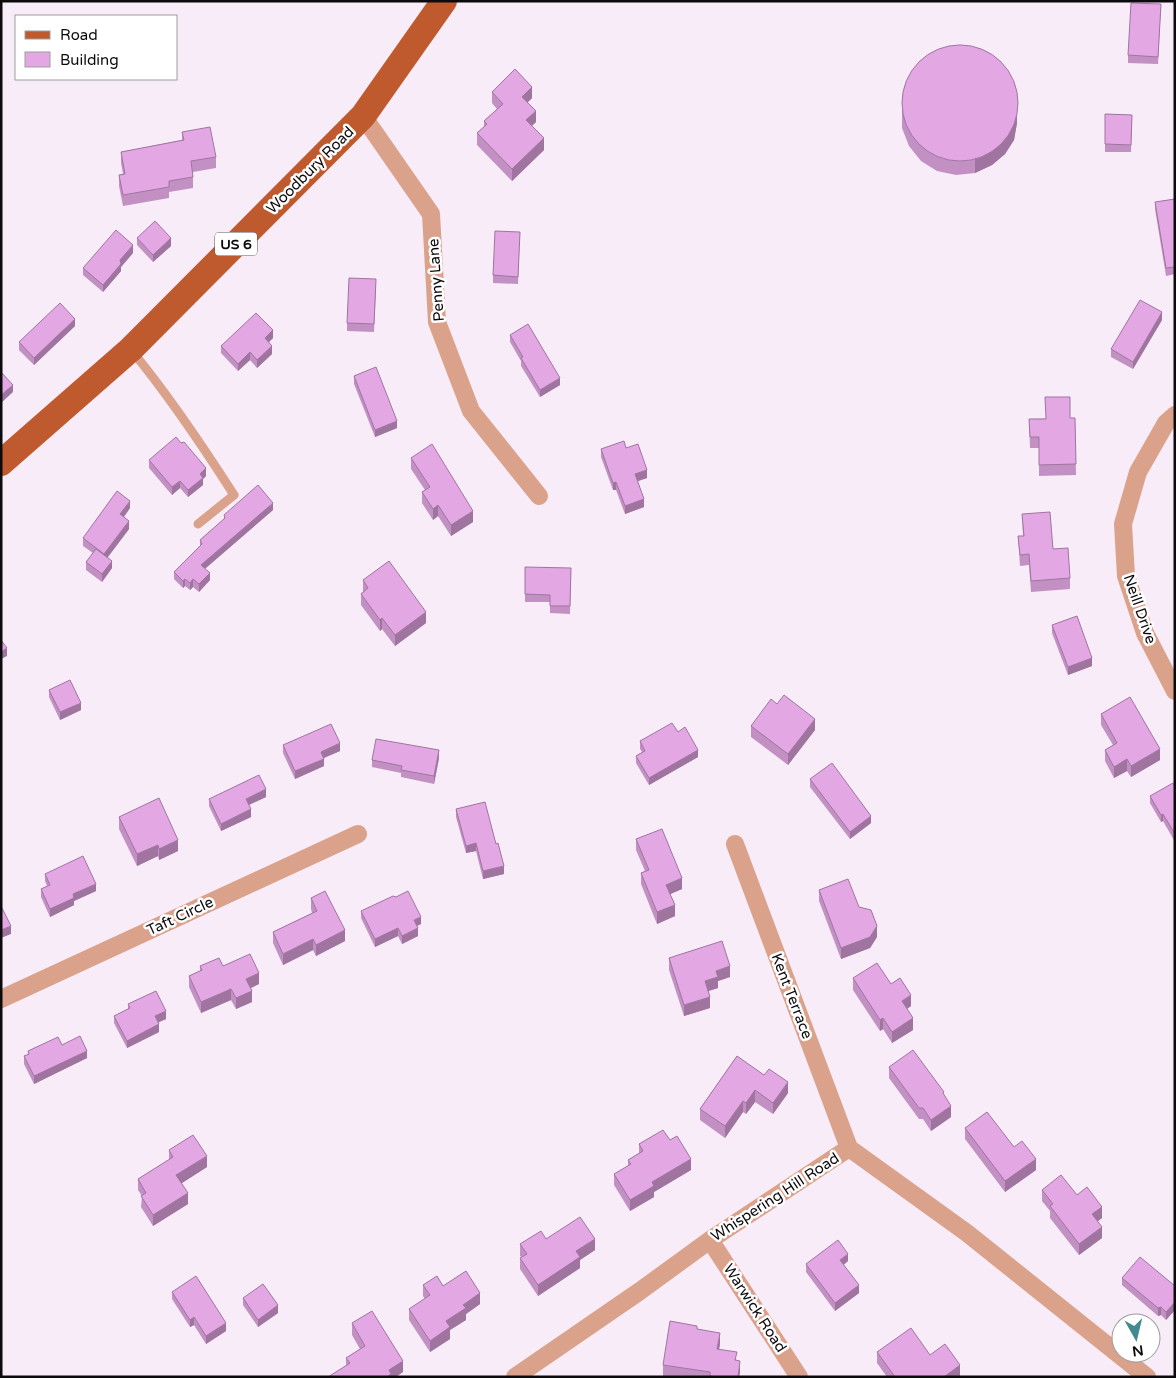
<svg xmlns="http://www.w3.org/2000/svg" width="1176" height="1378" viewBox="0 0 1176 1378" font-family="'Varela Round',sans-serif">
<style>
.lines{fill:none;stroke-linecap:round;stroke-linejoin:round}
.service{stroke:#daa28b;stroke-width:9}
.minor{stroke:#daa28b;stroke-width:18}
.primary{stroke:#be5a2e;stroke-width:26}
.wall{fill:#c390c4}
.shaded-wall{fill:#9f75a0}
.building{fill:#e3a7e4;stroke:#9f75a0}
.labels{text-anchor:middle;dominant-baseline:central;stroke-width:5;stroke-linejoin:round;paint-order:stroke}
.shield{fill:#fff;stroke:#565456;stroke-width:1}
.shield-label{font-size:14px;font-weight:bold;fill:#0d0a0d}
.street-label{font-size:15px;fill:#0d0a0d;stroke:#fff}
</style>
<rect width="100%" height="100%" fill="#f7ecf7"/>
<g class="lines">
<path class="service" d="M132,351C170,397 202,445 234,495L198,524"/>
<path class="minor" d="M363,116L431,214L437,322L471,411L539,496
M1175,415L1166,423L1138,472L1123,524L1126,576L1145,633L1175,691
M735,844L849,1148
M1,999L358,834
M710,1240L799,1377
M515,1377L640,1291L710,1240L849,1148L967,1233L1147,1377"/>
<path class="primary" d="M1,463L131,349L363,116L444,1"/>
</g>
<path class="wall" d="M1161,4L1158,64L1128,63V55Z
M492,92L532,98L527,103L536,122L532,126L544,150L512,181L477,145V133L484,127V121L497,109L492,103Z
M902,95L1017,123L1014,140L1005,154L992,165L975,173L956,175L937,171L921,161L909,146L902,128Z
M1105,114L1132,115L1131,152H1105Z
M182,132L216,157V168L193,172V188L169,192V198L123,206L119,186V175L123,174L121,163V152L182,140Z
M1175,199V274L1166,276L1155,209V202Z
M520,232L518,284L493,283V275Z
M137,238L171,246L153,262L137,245Z
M133,253L121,267V271L103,292L83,275V268Z
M376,287L374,332L347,331V323Z
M1162,320L1133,369L1111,357V349Z
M75,326L34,365L19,350V342Z
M510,335L560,385L540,397L521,366V361L510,342Z
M273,338L269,342L272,354L257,368L250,360L238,371L221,353V346Z
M354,376L397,428L375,437L354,384Z
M1075,418L1076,475L1039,476V448H1030L1029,419Z
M181,443L206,476L203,479V485L188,497L180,488L172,495L149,468V460Z
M626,448L647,478L638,481L644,507L625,514L616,490H613L601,457V449Z
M411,458L473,522L451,536L438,516L433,520L422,503V492L425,490L411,469Z
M130,508L124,517L129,529L108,557L112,568L102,582L86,570V562L93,553L83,546V538Z
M273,510L205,569L210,580L199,592L193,587L190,590L185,586L183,588L174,579V572L200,546V540L224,519V515Z
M1022,514L1053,549L1070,578V589L1031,592L1029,565L1020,566L1018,536H1023Z
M571,568L570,614L550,613V602H525V594Z
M363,580L426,623L395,646L382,629L380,631L361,605V594L363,592Z
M1052,625L1092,666L1068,675L1052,633Z
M49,690L81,710L60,720L49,697Z
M777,704L815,730L788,765L751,737V726Z
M1101,714L1160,760L1131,777L1127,771L1114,778L1105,761V750L1113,745L1101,725Z
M678,732L698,757L649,785L636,763V756L642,752L640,749V741Z
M283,745L340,751L324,758V766L295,779L283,753Z
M439,758L434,784L401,777V773L372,767V760Z
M810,779L871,823L850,839L810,787Z
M1175,787V842L1163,821L1161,822L1150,803V796Z
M266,797L249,805L251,817L221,831L209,806V799Z
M456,809L496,844L504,874L483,879L476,851L466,853L456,817Z
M119,817L178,851L159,860L158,856L137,866L119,829Z
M636,839L682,889L670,894L675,916L657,924L641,884V873L645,871L636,850Z
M45,874L96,891L74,901V905L50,917L41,897V889L47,886L45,881Z
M819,890L859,907L877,937L870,948L841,959L819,901Z
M311,898L345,941L316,956L313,950L283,965L273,943V932L312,913L311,909Z
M361,911L421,924L417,926L418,936L402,944L398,936L375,947L361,918Z
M669,958L730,977L718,981V988L709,991L710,1008L684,1016L669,970Z
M200,966H223L259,984L251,988L252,1002L236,1009L231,1000L201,1013L189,987V976L200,971Z
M853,978L891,984L911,1006L907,1009L913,1030L892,1043L883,1029L880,1031L853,990Z
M128,1004L166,1019L158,1022L159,1032L127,1048L114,1023V1016L128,1009Z
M62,1045L87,1058L34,1084L24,1064V1056L28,1055V1051Z
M737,1056L788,1093L773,1114L755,1102L746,1114L743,1112L725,1138L700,1120V1109Z
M889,1067L944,1095L951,1117L931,1131L923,1119H919L889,1078Z
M965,1128L1014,1147L1036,1170L1005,1192L965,1139Z
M670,1140L691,1170L654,1192V1197L630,1211L614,1185V1174L628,1166V1160L639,1153V1144Z
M169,1150L207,1167L181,1183L188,1204L153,1226L141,1207L142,1196L138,1190V1179L169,1160Z
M1042,1190L1077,1195L1102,1218L1098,1221L1102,1238L1079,1255L1050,1218V1211L1042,1201Z
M546,1239L595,1250L580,1260V1268L538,1296L520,1269V1258L522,1257L520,1256V1244Z
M848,1261L843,1265L859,1293L835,1311L806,1272V1264Z
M1122,1278L1175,1286V1310L1166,1320L1161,1315L1158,1316L1122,1285Z
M423,1285L443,1286L480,1304L466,1314V1320L450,1330V1339L430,1352L409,1320V1309L425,1299L423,1296Z
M172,1292L226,1331L206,1344L194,1325L190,1327L172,1299Z
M243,1298L278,1313L258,1327L243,1305Z
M352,1323L403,1372L346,1366V1358L360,1349L352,1335Z
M697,1329L720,1344L719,1349L737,1360L740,1372L739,1377H668L663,1376V1365Z
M877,1352L930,1355L960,1376L887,1377L877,1363Z"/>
<path class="shaded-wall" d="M532,87V98L522,108V97Z
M1017,109V123L1014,140L1005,154L992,165L975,173V159Z
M536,111V122L526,131V120Z
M544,138V150L512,181V169Z
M171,238V246L153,262V255Z
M133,245V253L121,267V271L103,292V285L120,260Z
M1162,312V320L1133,369V362Z
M75,319V326L34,365V358Z
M273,330V338L265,346V338Z
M272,346V354L257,368V360Z
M250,352V360L238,371V364Z
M560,378V385L540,397V390Z
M13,385V392L1,403V395Z
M397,421V428L375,437V430Z
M206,468V476L203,479V485L188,497V490L200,474Z
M647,470V478L635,482V474Z
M180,481V488L172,495V487Z
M616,482V490H613V483Z
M644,499V507L625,514V506Z
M130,501V508L120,522V514Z
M273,503V510L201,572V565Z
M438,505V516L433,520V509Z
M473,511V522L451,536V525Z
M129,521V529L104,562V554Z
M112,561V568L102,582V574Z
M210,573V580L199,592V584Z
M185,579V586L183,588V581Z
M193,579V587L190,590V583Z
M426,612V623L395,646V635Z
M382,618V629L380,631V620Z
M7,648V656L1,659V652Z
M1092,658V666L1068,675V667Z
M81,703V710L60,720V712Z
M815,719V730L788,765V754Z
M340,743V751L321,759V752Z
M1160,749V760L1131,777V766Z
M439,750V758L434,784V776Z
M698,750V757L649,785V778Z
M324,759V766L295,779V771Z
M1127,759V771L1114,778V767Z
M266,789V797L246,806V799Z
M251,809V817L221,831V824Z
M1163,814V821L1161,822V815Z
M871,816V823L850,839V832Z
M178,840V851L159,860V849Z
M476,843V851L466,853V846Z
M158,845V856L137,866V854Z
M504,866V874L483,879V871Z
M682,878V889L666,896V885Z
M96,884V891L74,901V905L50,917V909L73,894Z
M675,905V916L657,924V912Z
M421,917V924L414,927V920Z
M11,926V934L1,938V930Z
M877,926V937L870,948L841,959V948Z
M398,928V936L375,947V939Z
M418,928V936L402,944V936Z
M345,930V941L316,956V945Z
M313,939V950L283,965V954Z
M730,966V977L718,981V988L705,992V981L716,971Z
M259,973V984L246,990V979Z
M231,989V1000L201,1013V1002Z
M252,991V1002L236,1009V998Z
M911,995V1006L902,1012V1001Z
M710,997V1008L684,1016V1005Z
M166,1011V1019L155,1024V1016Z
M883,1018V1029L880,1031V1020Z
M913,1018V1030L892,1043V1032Z
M159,1024V1032L127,1048V1041Z
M87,1051V1058L34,1084V1076Z
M788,1082V1093L773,1114V1103Z
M755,1090V1102L746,1114V1103Z
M743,1101V1112L725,1138V1126Z
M951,1106V1117L931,1131V1120Z
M207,1156V1167L176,1187V1175Z
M691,1159V1170L654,1192V1197L630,1211V1200L652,1182Z
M1036,1159V1170L1005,1192V1181Z
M188,1193V1204L153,1226V1215Z
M1102,1207V1218L1092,1225V1214Z
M1102,1227V1238L1079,1255V1244Z
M595,1239V1250L580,1260V1268L538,1296V1285L576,1251Z
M848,1254V1261L840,1268V1260Z
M859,1285V1293L835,1311V1303Z
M480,1293V1304L466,1314V1320L450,1330V1339L430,1352V1341L446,1321L463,1305Z
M1175,1302V1310L1166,1320V1312Z
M278,1305V1313L258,1327V1320Z
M1161,1307V1315L1158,1316V1308Z
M194,1317V1325L190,1327V1320Z
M226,1323V1331L206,1344V1336Z
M720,1333V1344L717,1360V1349Z
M403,1361V1372L396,1377H387L389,1370Z
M740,1361V1372L739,1377H738Z
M960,1365V1377H944Z"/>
<path class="building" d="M1131,3L1161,4L1158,57L1128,55Z
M902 103a58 58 0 1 1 116 0a58 58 0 1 1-116 0Z
M515,69L532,87L522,97L536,111L526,120L544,138L512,169L477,133L487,124L484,121L503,104L492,92Z
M1105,114L1132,115L1131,145L1105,144Z
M210,127L216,157L191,161L193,177L169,181V187L123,195L119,175L125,174L121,152L184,140L182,132Z
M1175,199V267L1166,268L1155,202Z
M155,221L171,238L153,255L137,238Z
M116,230L133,245L120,260L121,264L103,285L83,268Z
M495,231L520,232L518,277L493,275Z
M349,278L376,279L374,324L347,323Z
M1140,300L1162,312L1133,362L1111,349Z
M60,303L75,319L34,358L19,342Z
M256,313L273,330L265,338L272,346L257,360L250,352L238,364L221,346Z
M528,324L560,378L540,390L521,358L523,357L510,335Z
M376,367L397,421L375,430L354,376Z
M1,372L13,385L1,395Z
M1045,397H1070V418H1075L1076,464L1039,465V437H1030L1029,419H1046Z
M176,437L181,443L184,442L206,468L200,474L203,478L188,490L180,481L172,487L149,460Z
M624,441L626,448L638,444L647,470L635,474L644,499L625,506L616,482L613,483L601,449Z
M432,444L473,511L451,525L438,505L433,509L422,492L430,487L411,458Z
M258,485L273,503L201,565L210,573L199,584L193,579L190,583L185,579L183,581L174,572L202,544L200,540L225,518L224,515Z
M117,491L130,501L120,514L129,521L104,554L83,538Z
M1050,512L1053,549L1068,548L1070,578L1031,581L1029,554L1020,555L1018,536H1024L1022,514Z
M96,549L112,561L102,574L86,562Z
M389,561L426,612L395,635L382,618L380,620L361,594L368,588L363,580Z
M525,567L571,568L570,606H550V595L525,594Z
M1077,616L1092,658L1068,667L1052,625Z
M1,640L7,648L1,652Z
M70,680L81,703L60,712L49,690Z
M784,695L815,719L788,754L751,726L771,699L777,704Z
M1130,697L1160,749L1131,766L1127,759L1114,767L1105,750L1117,743L1101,714Z
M672,723L678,732L685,727L698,750L649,778L636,756L645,751L640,741Z
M331,724L340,743L321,752L324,759L295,771L283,745Z
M376,739L439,750L434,776L401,770L402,766L372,760Z
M832,763L871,816L850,832L810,779Z
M259,775L266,789L246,799L251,809L221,824L209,799Z
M1173,783L1175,787V834L1163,814L1161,815L1150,796Z
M159,798L178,840L159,849L158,845L137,854L119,817Z
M485,802L496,844L498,843L504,866L483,871L476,843L466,846L456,809Z
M662,829L682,878L666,885L675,905L657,912L641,873L649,870L636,839Z
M83,856L96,884L73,894L74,898L50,909L41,889L50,885L45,874Z
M848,879L859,907L871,910L877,926L870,937L841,948L819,890Z
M325,891L345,930L316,945L313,939L283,954L273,932L317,911L311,898Z
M408,891L421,917L414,920L418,928L402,936L398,928L375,939L361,911L393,896L396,897Z
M1,906L11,926L1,930Z
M722,941L730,966L716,971L718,977L705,981L710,997L684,1005L669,958Z
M250,954L259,973L246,979L252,991L236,998L231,989L201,1002L189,976L202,970L200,966L219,958L223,966Z
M877,963L891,984L900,978L911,995L902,1001L913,1018L892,1032L883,1018L880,1020L853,978Z
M156,991L166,1011L155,1016L159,1024L127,1041L114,1016L130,1008L128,1004Z
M80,1036L87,1051L34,1076L24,1056L29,1054L28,1051L58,1037L62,1045Z
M913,1050L944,1092L943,1093L951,1106L931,1120L923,1108H919L889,1067Z
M737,1056L764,1075L769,1069L788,1082L773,1103L755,1090L746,1103L743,1101L725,1126L700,1109Z
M987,1112L1014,1147L1022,1141L1036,1159L1005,1181L965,1128Z
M663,1130L670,1140L677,1136L691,1159L652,1182L654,1186L630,1200L614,1174L631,1164L628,1160L643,1151L639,1144Z
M193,1135L207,1156L176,1175L188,1193L153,1215L141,1196L146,1193L138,1179L173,1157L169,1150Z
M1061,1175L1077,1195L1087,1187L1102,1207L1092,1214L1102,1227L1079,1244L1050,1206L1053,1204L1042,1190Z
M580,1217L595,1239L576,1251L580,1257L538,1285L520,1258L527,1254L520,1244L541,1231L546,1239Z
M838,1240L848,1254L840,1260L859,1285L835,1303L806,1264Z
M1140,1257L1175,1286V1302L1166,1312L1161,1307L1158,1308L1122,1278Z
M466,1271L480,1293L463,1305L466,1308L446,1321L450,1327L430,1341L409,1309L430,1295L423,1285L437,1276L443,1286Z
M196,1276L226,1323L206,1336L194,1317L190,1320L172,1292Z
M263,1284L278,1305L258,1320L243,1298Z
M372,1311L403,1361L389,1370L391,1374L387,1377H328L350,1363L346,1358L365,1346L352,1323Z
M670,1321L697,1326V1329L720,1333L717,1349L737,1352L735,1360L740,1361L738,1377H717L710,1376V1372L663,1365Z
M911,1328L930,1355L945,1344L960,1365L944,1377H895L877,1352Z"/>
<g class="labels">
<rect class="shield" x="215" y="232.5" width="42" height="23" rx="4"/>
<g class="shield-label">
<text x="236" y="244">US 6</text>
</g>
<g class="street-label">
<text transform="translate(310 170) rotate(-45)">Woodbury Road</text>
<text transform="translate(436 280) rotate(-94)">Penny Lane</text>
<text transform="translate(1140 609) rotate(71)">Neill Drive</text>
<text transform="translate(180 916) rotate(-25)">Taft Circle</text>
<text transform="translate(792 996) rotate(69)">Kent Terrace</text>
<text transform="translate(775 1197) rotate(-33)">Whispering Hill Road</text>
<text transform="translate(755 1308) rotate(57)">Warwick Road</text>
</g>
</g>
<rect width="1176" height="1378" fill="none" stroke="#0d0a0d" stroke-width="5"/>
<rect x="15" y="15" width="162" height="65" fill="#ffffff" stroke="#9e9d9e"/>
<rect x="25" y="31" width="25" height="8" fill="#be5a2e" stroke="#9e9d9e"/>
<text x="60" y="40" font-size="15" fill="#0d0a0d">Road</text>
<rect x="25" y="52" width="25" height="15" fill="#e3a7e4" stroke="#9e9d9e"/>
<text x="60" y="65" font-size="15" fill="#0d0a0d">Building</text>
<g transform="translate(1136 1338) rotate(172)"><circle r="24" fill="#ffffff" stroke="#9e9d9e"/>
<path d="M0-4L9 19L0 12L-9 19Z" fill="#428a8f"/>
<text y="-8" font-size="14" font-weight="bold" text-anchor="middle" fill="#0d0a0d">N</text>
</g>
</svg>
